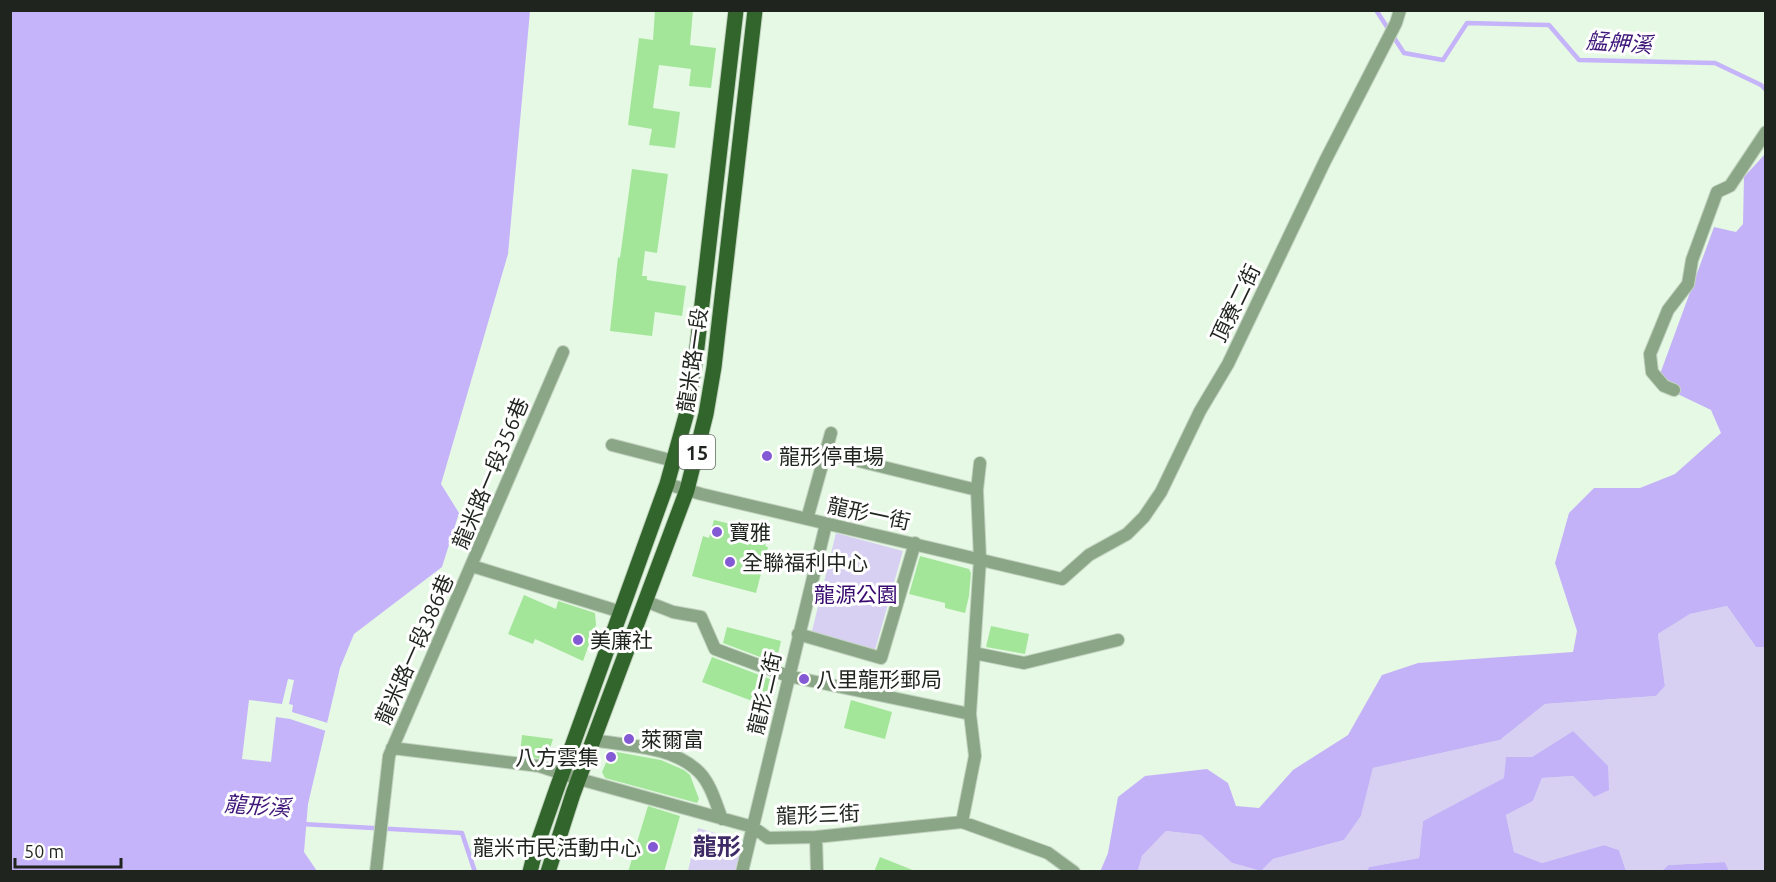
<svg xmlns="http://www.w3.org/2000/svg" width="1776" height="882" viewBox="0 0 1776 882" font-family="Ubuntu,'Noto Sans TC',sans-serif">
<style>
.green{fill:#d8d0f3}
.forest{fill:#c4b2f8}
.water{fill:#c5b4f9}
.pier{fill:#e6f9e4}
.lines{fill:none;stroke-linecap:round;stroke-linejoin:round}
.stream{stroke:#c5b4f9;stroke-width:4.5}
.building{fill:#a3e69a}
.minor-casing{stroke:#c2d3c0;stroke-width:14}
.primary-casing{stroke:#c2d3c0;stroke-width:17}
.minor{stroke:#8aa686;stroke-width:12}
.primary{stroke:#32652b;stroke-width:15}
.poi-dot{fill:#835ad4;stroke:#fff;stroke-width:2}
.labels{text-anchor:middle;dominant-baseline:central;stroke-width:6;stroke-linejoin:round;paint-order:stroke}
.shield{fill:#fff;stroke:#626662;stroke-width:1.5}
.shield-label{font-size:20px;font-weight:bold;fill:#1f251e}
.street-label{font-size:21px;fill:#1f251e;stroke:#fff}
.poi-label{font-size:21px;fill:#1f251e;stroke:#fff;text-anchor:start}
.park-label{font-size:21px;fill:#380a70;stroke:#fff}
.water-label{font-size:22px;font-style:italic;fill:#3f1679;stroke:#fff}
.quarter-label{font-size:24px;font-weight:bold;fill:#3e2b66;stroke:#fff}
</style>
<rect width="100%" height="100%" fill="#e6f9e4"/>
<path class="green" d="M836,533L903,551L875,650L811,635Z
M1727,606L1756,647H1765V871H1729L1725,862L1668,865L1662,871H1626L1619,850L1604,845L1542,863L1514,852L1506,815L1533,801L1542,778L1573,776L1594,797L1573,731L1532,757H1506L1505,778L1423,821L1419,858L1369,867L1367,872H1138L1142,856L1166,831L1201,835L1232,863L1261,871L1273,859L1344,840L1361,816L1373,768L1500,740L1545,704L1656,696L1665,686L1658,634L1690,614Z
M698,828L743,841L735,871H688Z"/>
<path class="forest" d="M1765,154V647H1756L1727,606L1690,614L1658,634L1665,686L1656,696L1545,704L1500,740L1373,768L1361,816L1344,840L1273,859L1261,871L1232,863L1201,835L1166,831L1142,856L1138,871L1100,872L1108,853L1118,797L1145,776L1207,769L1228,783L1236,806L1259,808L1293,770L1348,735L1382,675L1418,663L1573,652L1577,631L1555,563L1569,513L1594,488H1640L1675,474L1721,433L1711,410L1661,386L1660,374L1714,227L1736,232L1743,224L1744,177Z
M1573,731L1608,766L1609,790L1594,797L1573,776L1542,778L1533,801L1506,815L1514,852L1542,863L1604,845L1619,850L1626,871H1367L1369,867L1419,858L1423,821L1504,778L1506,757H1532Z
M1725,862L1729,871H1662L1668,865Z"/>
<path class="water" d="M10,11H530L508,254L441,484L459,513L442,567L354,634L340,668L308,804L304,852L317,871H11Z"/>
<path class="pier" d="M288,679L294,680L289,704L293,705L292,712L331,724L329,732L290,719L276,717L271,762L242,759L249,700L282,704Z"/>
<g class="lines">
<path class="stream" d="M1376,10L1404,53L1443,60L1467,23L1549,25L1579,60L1715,63L1761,85L1766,90
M302,824L462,833L475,872"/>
</g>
<path class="building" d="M655,10H693L690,45L716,48L711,88L689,86L691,69L659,65L653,108L680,112L675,148L649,145L652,129L628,125L639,38L653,40Z
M632,169L668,174L657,253L645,251L642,276H647V280L686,286L682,316L655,312L652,336L610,331L618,257L620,258Z
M714,520L769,533L765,546L768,547L756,593L692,576L703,536L709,538Z
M920,556L969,569L971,573L969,596L965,613L945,608V603L909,594Z
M524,595L556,609L558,601L595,613L596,625L583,661L535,639L533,644L508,634Z
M991,626L1029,634L1025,654L986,647Z
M727,627L781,641L776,663L723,643Z
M712,657L778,682L768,707L702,682Z
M851,700L892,712L885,739L844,728Z
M522,735L553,739L546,760L520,755Z
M611,751L661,760L684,770L690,775L699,799L697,803L605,778L602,772Z
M648,806L680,816L664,872H628Z
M880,857L915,871V872H874Z"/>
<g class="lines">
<g class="minor-casing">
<path id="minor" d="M1674,390L1664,386L1652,372L1650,354L1668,310L1688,284L1692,260L1717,192L1730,186L1766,132
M612,445L674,461
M826,453L977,490
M667,484L701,494L1062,579L1089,555L1127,534L1144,517L1161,492L1200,411L1228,364L1325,161L1396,23L1400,10
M807,519L831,433
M472,566L621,612
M645,601L673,612L701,617L715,649L788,676L970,714
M798,634L881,658L915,543
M974,653L1024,663L1118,640
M593,740C628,746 673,746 699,772C711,784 716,804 722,819
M392,748L539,766L579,779L753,827L768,838L816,837L962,822L1048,853L1074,872
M962,822L975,756L970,714L980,559L977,490L980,463
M816,837L817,872
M376,872L389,756L563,352
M742,872L826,524"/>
</g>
<g class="primary-casing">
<path id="primary" d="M530,872L536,848L557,788L667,484L687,412L696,356L736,10
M548,872L573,794L687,490L706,414L714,367L755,10"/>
</g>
<use href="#minor" class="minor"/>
<use href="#primary" class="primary"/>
</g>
<g class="poi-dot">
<circle cx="767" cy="456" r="6"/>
<circle cx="717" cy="532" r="6"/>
<circle cx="730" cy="562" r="6"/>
<circle cx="578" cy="640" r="6"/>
<circle cx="804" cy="679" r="6"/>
<circle cx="629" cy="739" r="6"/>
<circle cx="611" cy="757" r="6"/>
<circle cx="653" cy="847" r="6"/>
</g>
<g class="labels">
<rect class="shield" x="679" y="435" width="36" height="34" rx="4.5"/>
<g class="shield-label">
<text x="697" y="452">15</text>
</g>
<g class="street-label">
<text transform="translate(1235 303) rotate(-64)">頂寮二街</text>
<text transform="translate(692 360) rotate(-82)">龍米路一段</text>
<text transform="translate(490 473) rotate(-67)">龍米路一段356巷</text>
<text transform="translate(869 513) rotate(12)">龍形一街</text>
<text transform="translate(414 649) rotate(-66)">龍米路一段386巷</text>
<text transform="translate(764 693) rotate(-77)">龍形二街</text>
<text transform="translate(818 814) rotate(-2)">龍形三街</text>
</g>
<g class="poi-label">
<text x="779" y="456">龍形停車場</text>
<text x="729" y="532">寶雅</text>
<text x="742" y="562">全聯福利中心</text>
<text x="590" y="640">美廉社</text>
<text x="816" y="679">八里龍形郵局</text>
<text x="641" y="739">萊爾富</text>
<text x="599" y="757" text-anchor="end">八方雲集</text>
<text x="641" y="847" text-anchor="end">龍米市民活動中心</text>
</g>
<g class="park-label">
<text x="856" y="594">龍源公園</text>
</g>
<g class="water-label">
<text transform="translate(1619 42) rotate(4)">艋舺溪</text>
<text transform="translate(257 805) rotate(4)">龍形溪</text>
</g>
<g class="quarter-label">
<text x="717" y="846">龍形</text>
</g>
</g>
<rect width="1776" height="882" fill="none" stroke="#1f251e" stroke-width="24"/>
<path d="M15 858v9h106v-9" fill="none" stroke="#1f251e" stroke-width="3"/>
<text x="24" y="858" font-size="18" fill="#1f251e" stroke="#ffffff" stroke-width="4.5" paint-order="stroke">50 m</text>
</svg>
